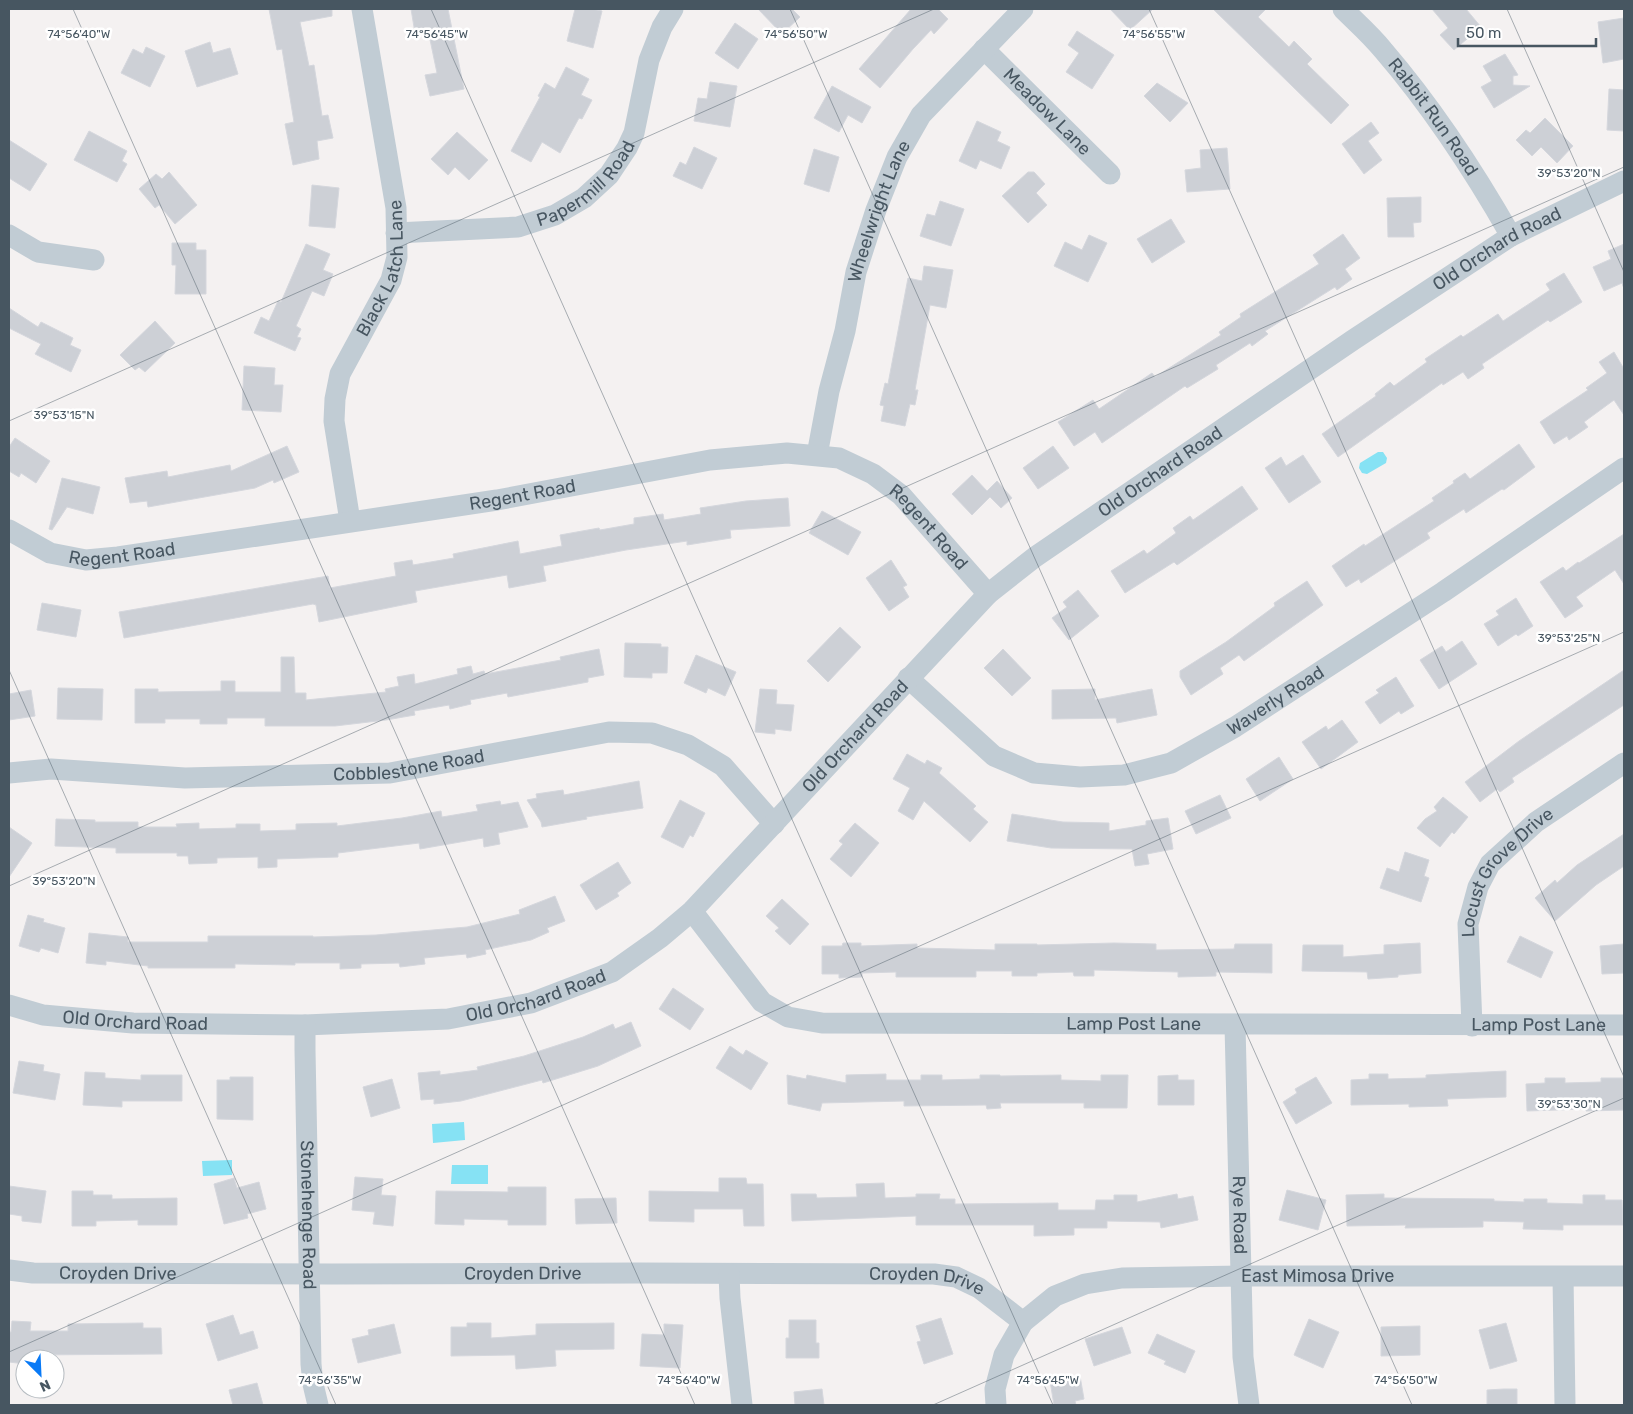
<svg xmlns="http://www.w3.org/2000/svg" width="1633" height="1414" viewBox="0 0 1633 1414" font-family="Rubik,sans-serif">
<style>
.water{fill:#86e2f4}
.building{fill:#cdd0d6;stroke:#d5d7dd}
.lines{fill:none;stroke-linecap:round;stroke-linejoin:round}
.minor{stroke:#c1ccd4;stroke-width:21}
.ticks{fill:none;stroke:#475661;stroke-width:1;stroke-opacity:0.45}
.labels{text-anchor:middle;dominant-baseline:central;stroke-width:5;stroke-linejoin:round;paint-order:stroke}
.street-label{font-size:18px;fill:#475661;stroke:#fff}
.ticks-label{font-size:12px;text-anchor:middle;fill:#475661;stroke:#fff;stroke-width:5;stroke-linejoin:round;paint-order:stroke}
</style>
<rect width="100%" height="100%" fill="#f4f1f1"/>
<path class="water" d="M1378,452H1383L1387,458L1386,463L1367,474L1362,473L1359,468L1360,463Z
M464,1122L465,1140L433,1143L432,1124Z
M232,1160V1175L203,1176L202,1161Z
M452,1165H488V1184H451Z"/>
<path class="building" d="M269,9H332V16L300,22L309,66L314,65L322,116L328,115L333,138L317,141L319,159L293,165L285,124L294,122L282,49L277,50Z
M411,9H448L464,89L430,96L425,75L437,73L428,30L415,33Z
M575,9H592L602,11L593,48L567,41Z
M758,9H792L800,17L782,34Z
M911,9H938L948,19L934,34L931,30L913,49L880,88L859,69Z
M1110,9H1153L1130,30Z
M1213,9H1266L1258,17L1289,47L1294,41L1312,59L1307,64L1349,105L1331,124Z
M1432,9H1466L1481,27L1454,50L1440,35L1448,28Z
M1624,18V59L1603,63L1598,22Z
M735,23L758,39L738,69L715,53Z
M1077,31L1114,55L1092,89L1066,72L1079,53L1068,45Z
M210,42L213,53L230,48L238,74L197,87L185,51Z
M146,47L165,56L150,87L121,73L133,49L143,54Z
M1505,54L1518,75L1513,76V85L1530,86L1494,108L1481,87L1492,81L1483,66Z
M566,67L589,79L581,95L592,100L582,119L579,118L560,153L542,142L531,162L511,151L540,97L538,96L545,83L555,89Z
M710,82L737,86L730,127L694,121L698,98L707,99Z
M1157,83L1188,103L1170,122L1144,96Z
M832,86L871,107L862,123L848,115L839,132L814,118Z
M1609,89L1624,90V131L1607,130Z
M1545,118L1573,146L1557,163L1541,147L1532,156L1516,140L1526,130L1530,133Z
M977,121L1001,132L997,141L1010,147L1001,169L980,160L976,169L959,161Z
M1371,122L1379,133L1368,141L1382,160L1364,174L1342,144Z
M89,131L127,151L122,161L127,164L117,182L74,160Z
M457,132L488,160L469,180L455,167L448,175L431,159Z
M9,140L47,164L30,191L9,178Z
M694,147L717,158L702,189L673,176L680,162L686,165Z
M1227,148L1230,189L1187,192L1185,170L1201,168L1200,150Z
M814,149L839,157L829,192L804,184Z
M169,172L197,205L175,224L159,205L155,208L139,189L156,174L162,179Z
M1028,172H1034L1045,184L1036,193L1047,205L1028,223L1002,196Z
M312,185L339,188L335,228L309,226Z
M1421,197V222L1413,223L1414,237H1388L1387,198Z
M940,201L964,209L951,246L920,236L927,214L935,216Z
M1171,219L1185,242L1152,263L1137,239Z
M1343,234L1360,258L1345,269L1352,279L1337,290L1335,287L1265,331L1268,334L1252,346L1250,343L1216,365L1218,369L1187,388L1185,386L1102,443L1095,432L1074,446L1058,422L1093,400L1099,409L1152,373L1155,377L1221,335L1219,332L1241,317L1240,314L1319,264L1313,255Z
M1089,235L1107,243L1088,282L1054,266L1065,242L1082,250Z
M172,243H196V250H206V294H175L176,265H172Z
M306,244L330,254L323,270L333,274L324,296L312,291L296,326L301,329L297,337L301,338L295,351L254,333L261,317L269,321L278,301L281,302Z
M1624,244V289L1622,283L1604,291L1593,267L1611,259L1608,251Z
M924,266L953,270L946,308L930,305L915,390H918L915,405L910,404L905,426L881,421L884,406L880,405L885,383L888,384L908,278L922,281Z
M1564,273L1582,302L1550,322L1548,320L1482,364L1484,368L1468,379L1463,372L1443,385L1442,383L1338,457L1322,434L1376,396L1375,394L1390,382L1394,386L1427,362L1425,359L1461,335L1463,337L1498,314L1503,321L1550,290L1546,284Z
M9,308L38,327L41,322L73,338L70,345L81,350L71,372L35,354L41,344L9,328Z
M155,321L175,343L145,372L139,367L135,370L120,355Z
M1614,352L1624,369V415L1614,400L1584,422L1588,427L1569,440L1567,436L1554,444L1540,422L1588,390L1586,388L1607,373L1599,362Z
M244,366L275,368L274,385H283L281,412L242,410Z
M15,438L50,461L36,483L21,473L19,477L9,471V447Z
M1519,444L1535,467L1504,490L1502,489L1466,513L1464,509L1427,533L1430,538L1361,583L1359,579L1346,587L1332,566L1364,544L1365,546L1434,501L1432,498L1454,483L1453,481L1465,473L1470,479Z
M287,446L299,472L274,483L273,480L255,488L148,507L147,501L130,503L125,478L167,471L168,477L230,465L231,471Z
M1053,446L1069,468L1038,489L1023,468Z
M1303,455L1321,482L1289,503L1265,468L1281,457L1286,466Z
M972,475L987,491L997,481L1012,498L1001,508L990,497L972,515L952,494Z
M62,478L100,487L93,514L67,507L52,530L49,529Z
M1242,486L1258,509L1177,565L1174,562L1125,593L1111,571L1144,550L1147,554L1176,533L1173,528L1190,516L1193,520Z
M788,498L790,526L730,530L731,538L687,545V541L626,550L543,566L546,581L509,588L507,575L415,591L417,602L319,622L316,605L313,604L124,638L119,612L328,576L330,588L396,576L394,563L412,560L413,565L454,558L453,554L518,541L520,554L562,546L560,535L599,528L600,530L634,524V518L663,514L664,520L701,514L700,508L746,501Z
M822,511L861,532L848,555L809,533Z
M1624,534V584L1615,570L1576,597L1583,606L1565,618L1540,582L1563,567L1566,571L1578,562L1579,563Z
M891,560L907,585L903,587L909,597L889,611L866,578Z
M1307,581L1323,605L1244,661L1239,655L1220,668L1223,674L1191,695L1180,677V671L1226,642L1275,606L1274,603Z
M1078,590L1099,616L1069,640L1052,618L1067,607L1063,602Z
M1516,598L1533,626L1518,636L1516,634L1498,646L1484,624L1499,615L1496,611Z
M42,603L81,610L76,637L37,630Z
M840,627L861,647L828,682L807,661Z
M1462,641L1477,664L1439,689L1420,660L1442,646L1446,652Z
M625,643L661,644V647H668L667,673H652V678L624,677Z
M599,649L604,675L588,678V682L508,697L507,693L470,700L471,704L450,709L449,705L414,711L415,715L386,720L335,726H265V718H227V724H200V719H165V723H135V689H158V692L221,691V681H235V692H281V657H294L295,693H306V700L386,692L385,689L399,686L397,677L414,674L415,684L458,674L457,669L471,666L473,674L484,671L485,674L561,660L560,657Z
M1003,649L1031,678L1012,696L984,668Z
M696,655L736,672L725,696L708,688L706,693L684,683Z
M1624,670V705L1512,778L1514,782L1500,792L1497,789L1480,802L1465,782L1519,741Z
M1396,677L1414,706L1401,714L1399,711L1380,724L1365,702L1379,693L1376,690Z
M58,688L103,689L102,720L57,719Z
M760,689L777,690L776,704L794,705L791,731L775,729V734L755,732Z
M1095,689V700L1152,689L1157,715L1117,723L1116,718L1052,719V690Z
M31,690L35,716L9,720V694Z
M1342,720L1358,742L1321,769L1302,742L1326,726L1328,730Z
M907,754L925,764L927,760L942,768L939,773L976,806L973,809L988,822L970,842L924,801L913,820L898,811L910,788L893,779Z
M1279,757L1293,779L1260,801L1246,779Z
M639,781L643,808L586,817L587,819L542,827L541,822L527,800L537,798L536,794L563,790L564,795Z
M1220,795L1231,818L1196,834L1185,811Z
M1443,797L1468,817L1454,834L1452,832L1440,847L1417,828L1425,819L1437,811L1434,807Z
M680,800L705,813L693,837L690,835L683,848L661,837Z
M500,801L501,805L518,802L528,827L498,833L500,844L484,847L483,838L420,849L419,843L338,853V857L277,859V867L258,868V857L217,858V863L189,864L188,856H177V853H116V848L55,846L56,819L95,820V822H138V827H177L176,824L199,823V829L236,828V824H260V831L296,830V824L337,823V826L402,818L441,811L442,817L478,811L476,805Z
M1012,814L1063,822L1109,823V831L1146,825V821L1168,818L1173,849L1147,854L1149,864L1135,866L1132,849L1051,848L1007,841Z
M855,823L879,843L851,877L830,859L843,844L839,841Z
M9,827L32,843L9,877Z
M1624,834V866L1596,885L1555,921L1535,898L1555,880L1557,883L1577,865Z
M1405,852L1429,860L1424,876L1429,878L1421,902L1380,888L1387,868L1399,872Z
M618,862L631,883L617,893L619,896L596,910L580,885Z
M555,896L565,921L547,928L549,932L531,940L485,950L486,954L467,958L466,954L424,958L425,964L400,967L399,963L361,964V968L340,969V963H295V965L235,964V968H148V966L106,961V965L86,963L89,933L128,937V942H208V936H313V937L376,935L467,927L520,914L519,910Z
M782,899L809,924L790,945L775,931L779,928L766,916Z
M28,915L44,919L43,922L65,928L58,953L41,948L39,952L19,946Z
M1520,936L1553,952L1541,978L1507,962Z
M843,943H861V946L917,944V948L995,950V944H1037V945L1114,943L1156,944V950L1234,949L1235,944H1272V973L1216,972V976L1178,977V972L1094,970V976H1074L1073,972L1037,973V976H1012V971H976V977H896V972L862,973V977L839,978V974H822V946H842Z
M1420,943L1421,973L1398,975V977L1368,979L1367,972L1302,971L1303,945H1343V957L1384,954V945Z
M1624,944V973L1602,974L1600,946Z
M673,988L704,1009L690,1030L659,1009Z
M631,1022L641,1046L598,1066L543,1083L542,1080L461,1101L434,1104V1099L421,1100L418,1073L440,1071V1075L478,1070L477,1067L524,1056L583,1037L613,1024L615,1029Z
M730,1046L743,1055L746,1050L768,1063L751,1090L716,1068Z
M19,1061L44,1065L43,1071L60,1074L55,1100L13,1093Z
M1506,1071V1097L1447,1099L1448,1106L1409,1107V1104L1351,1105V1080L1369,1079V1074H1388V1079L1426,1078V1075Z
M85,1072L105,1073V1078L141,1080V1075H182V1101H122V1107L83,1105Z
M886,1074V1080H921V1075H942V1080L980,1079V1075H1000V1076L1061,1075V1080L1101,1081V1075H1128L1127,1108H1084V1103H1000L1001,1108L987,1109L986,1105L904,1106V1101L822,1103L820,1111L788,1104L787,1075L806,1079L807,1075L846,1083V1075Z
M1178,1075V1080H1194V1105H1158V1076Z
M230,1077H253V1120L217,1119V1080H230Z
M1316,1077L1332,1103L1296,1124L1283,1102L1297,1093L1295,1089Z
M1545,1078H1565V1083L1601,1082V1078H1624V1110L1586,1111V1109L1527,1111L1526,1084L1545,1083Z
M392,1079L400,1108L371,1117L363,1087Z
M355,1177L383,1179L381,1195L396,1196L393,1226L373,1224L375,1212L352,1210Z
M234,1178L237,1188L259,1182L266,1209L247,1214L248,1218L224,1224L214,1184Z
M719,1178H746L747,1184H763L764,1226H744L743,1209H694V1222L649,1221V1191L719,1192Z
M884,1183L885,1198L916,1197V1194H940L939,1199H955V1204L1058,1203V1210H1095L1096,1200H1114V1195H1137V1202L1177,1194L1178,1199L1193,1196L1198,1220L1161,1228L1160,1222L1107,1221V1228H1074V1235L1034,1236V1225H916V1216L792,1221L791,1194H816L817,1198L857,1197L856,1184Z
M9,1186L46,1191L41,1223L22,1221V1216L9,1214Z
M508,1187H546V1225H508V1220L464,1219V1225L435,1224L436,1191L508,1192Z
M1287,1190L1326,1200L1318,1230L1279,1220Z
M72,1191H93V1195H112V1199L177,1198V1225H138V1220L96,1221V1226H72Z
M1384,1194V1198L1494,1199V1201L1524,1202V1199H1547V1203L1583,1204V1195H1605V1200H1622L1623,1225H1563V1230L1523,1229L1524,1222L1483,1221V1227L1405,1228L1406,1225L1347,1226L1346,1195Z
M616,1198L617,1223L576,1224L575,1199Z
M233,1315L240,1335L253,1331L258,1348L218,1361L206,1324Z
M941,1318L953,1354L924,1364L917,1342L921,1341L916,1326Z
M1309,1319L1339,1332L1323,1368L1294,1355Z
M789,1320H816V1343H819V1358H786V1338H789Z
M12,1321L31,1322L30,1331H68V1324L143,1323V1328H161L162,1354L28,1355V1359H25V1364L9,1362V1332H11Z
M467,1323H491V1338L536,1335V1324L614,1323V1349L555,1350L556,1366L516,1369L515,1355L451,1356V1327H467Z
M1506,1323L1517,1361L1490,1369L1479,1330Z
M394,1324L401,1353L358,1363L352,1339L369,1335L368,1330Z
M664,1324L683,1325L680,1368L640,1366L642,1334L664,1335Z
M1420,1326V1355L1381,1356V1327Z
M1122,1327L1131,1353L1094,1366L1085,1339Z
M1157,1334L1195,1351L1185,1373L1164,1364L1166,1361L1148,1353Z
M1080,1376L1084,1399L1075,1401L1076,1405H1054L1050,1381Z
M257,1383L263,1405H233L229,1390Z
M822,1389L824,1405H795L794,1392Z
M1504,1389H1517V1405H1487V1390Z"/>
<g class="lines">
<g class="minor">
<path id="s1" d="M1343,9C1356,22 1371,35 1383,50C1432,107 1474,171 1511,236"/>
<path id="s2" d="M984,49L1110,174"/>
<path id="s3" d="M396,233L518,227L555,215L584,198L609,175L627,148L634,133L649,60L662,27L673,9"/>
<path d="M9,235L38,252L94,260"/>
<path id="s4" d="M817,455L829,391L845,331L856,272L876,210L897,157L921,115L1023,9"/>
<path id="s5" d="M350,521L334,421L335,399L340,374L391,280L397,257L396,208L362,9"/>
<path id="s6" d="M9,530L50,553L86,560L118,557L497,500L710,460L787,453L839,458L873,474L901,495L988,594"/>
<path id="s7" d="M908,678L994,756L1034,773L1080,777L1124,775L1171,763L1235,727L1443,592L1624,468"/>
<path id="s8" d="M9,773L51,769L185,778L390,773L609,732L652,733L688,745L723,766L774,824"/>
<path id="s9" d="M692,911L762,1002L788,1017L822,1023L1624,1025"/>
<path id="s10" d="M9,1005L43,1015L133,1023L305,1025L448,1019L531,1003L612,972L660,938L692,911L988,594L1035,557L1353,340L1511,236L1624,181"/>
<path id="s11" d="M305,1025V1050L311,1364L313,1384L318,1405"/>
<path id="s12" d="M1235,1025L1243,1357L1249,1405"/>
<path id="s13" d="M1472,1026L1468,924L1478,887L1490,864L1536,822L1624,763"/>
<path id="s14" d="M9,1270L33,1273L332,1274L638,1273L934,1274L956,1277L979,1288L1023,1322"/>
<path d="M729,1274L730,1298L742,1405"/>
<path d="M1563,1277L1565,1405"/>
<path id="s15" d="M996,1405L995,1389L1004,1355L1023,1322L1055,1296L1085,1284L1122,1278L1241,1276H1624"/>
</g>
</g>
<path class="ticks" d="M73,9L695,1405M431,9L1053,1405M790,9L1412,1405M1149,9L1624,1077M1507,9L1624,272M9,421L934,9M9,670L336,1405M9,886L1624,167M9,1352L1624,632M933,1405L1624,1098"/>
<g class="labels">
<g class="street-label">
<text stroke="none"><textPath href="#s2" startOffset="89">Meadow Lane</textPath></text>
<text stroke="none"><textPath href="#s1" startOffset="141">Rabbit Run Road</textPath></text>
<text stroke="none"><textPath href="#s3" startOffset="205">Papermill Road</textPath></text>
<text stroke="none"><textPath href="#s4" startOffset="252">Wheelwright Lane</textPath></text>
<text stroke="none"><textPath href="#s10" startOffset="1762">Old Orchard Road</textPath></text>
<text stroke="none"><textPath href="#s5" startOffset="265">Black Latch Lane</textPath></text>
<text stroke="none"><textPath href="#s10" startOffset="1358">Old Orchard Road</textPath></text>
<text stroke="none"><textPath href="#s6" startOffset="525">Regent Road</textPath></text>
<text stroke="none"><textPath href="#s6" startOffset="960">Regent Road</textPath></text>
<text stroke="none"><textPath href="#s6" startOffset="120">Regent Road</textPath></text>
<text stroke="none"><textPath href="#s7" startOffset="420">Waverly Road</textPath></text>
<text stroke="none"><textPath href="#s10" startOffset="952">Old Orchard Road</textPath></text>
<text stroke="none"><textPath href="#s8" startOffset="401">Cobblestone Road</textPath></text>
<text stroke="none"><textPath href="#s13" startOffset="168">Locust Grove Drive</textPath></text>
<text stroke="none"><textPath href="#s10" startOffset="532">Old Orchard Road</textPath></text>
<text stroke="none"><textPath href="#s10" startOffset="128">Old Orchard Road</textPath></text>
<text stroke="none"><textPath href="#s9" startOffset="491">Lamp Post Lane</textPath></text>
<text stroke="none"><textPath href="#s9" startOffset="896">Lamp Post Lane</textPath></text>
<text stroke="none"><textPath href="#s11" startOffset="190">Stonehenge Road</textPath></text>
<text stroke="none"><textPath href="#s12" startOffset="190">Rye Road</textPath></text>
<text stroke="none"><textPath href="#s14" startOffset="109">Croyden Drive</textPath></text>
<text stroke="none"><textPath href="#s14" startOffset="514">Croyden Drive</textPath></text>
<text stroke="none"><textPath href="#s15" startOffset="396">East Mimosa Drive</textPath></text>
<text stroke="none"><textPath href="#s14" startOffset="919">Croyden Drive</textPath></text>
</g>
</g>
<g class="ticks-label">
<text x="79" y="38">74°56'40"W</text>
<text x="437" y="38">74°56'45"W</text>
<text x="796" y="38">74°56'50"W</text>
<text x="1154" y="38">74°56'55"W</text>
<text x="1569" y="177">39°53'20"N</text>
<text x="64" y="419">39°53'15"N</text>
<text x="1569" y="642">39°53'25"N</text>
<text x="64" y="885">39°53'20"N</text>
<text x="1569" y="1108">39°53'30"N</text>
<text x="330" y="1384">74°56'35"W</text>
<text x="689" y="1384">74°56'40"W</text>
<text x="1048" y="1384">74°56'45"W</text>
<text x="1406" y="1384">74°56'50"W</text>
</g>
<rect width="1633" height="1414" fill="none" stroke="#475661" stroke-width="20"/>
<g transform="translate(40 1374) rotate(156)"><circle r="24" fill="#ffffff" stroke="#b5bbc0"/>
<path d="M0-4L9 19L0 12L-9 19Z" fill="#097af6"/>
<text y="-8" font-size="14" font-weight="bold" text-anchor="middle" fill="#475661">N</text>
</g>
<path d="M1458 38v8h138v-8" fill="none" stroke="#475661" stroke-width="2.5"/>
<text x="1466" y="38" font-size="15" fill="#475661" stroke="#ffffff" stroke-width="4" paint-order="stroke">50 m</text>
</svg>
